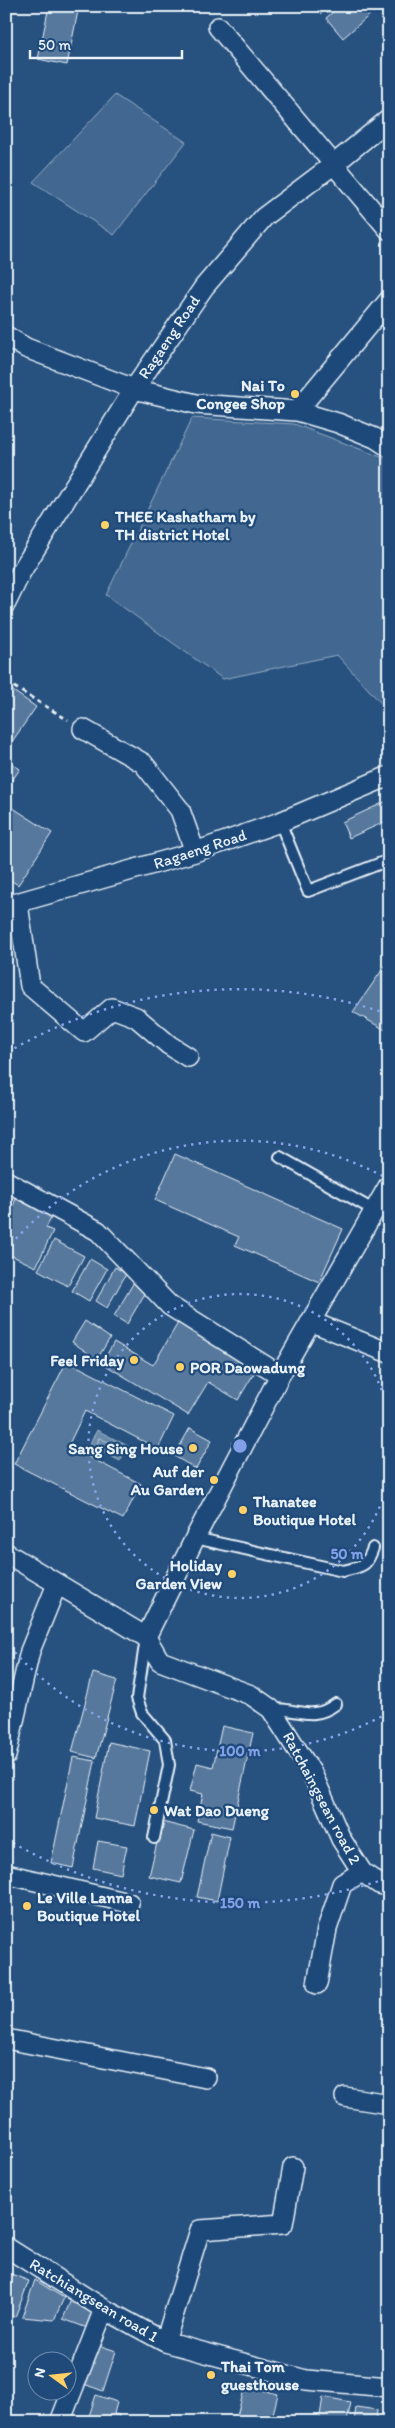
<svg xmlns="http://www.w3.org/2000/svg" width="395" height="2428" viewBox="0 0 395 2428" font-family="Itim,sans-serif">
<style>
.green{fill:#436891;stroke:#96acc4}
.water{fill:#6b8aaa;stroke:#9db3c9}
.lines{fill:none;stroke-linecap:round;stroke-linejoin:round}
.shore{stroke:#b6c8d9;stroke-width:1}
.building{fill:#57789d;stroke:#e8f1f8}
.lane-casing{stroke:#e8f1f8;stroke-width:14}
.street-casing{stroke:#e8f1f8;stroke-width:22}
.path{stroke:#e8f1f8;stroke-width:3;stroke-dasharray:5 4;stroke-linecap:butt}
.lane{stroke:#1f4a7a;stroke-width:10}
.street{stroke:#1f4a7a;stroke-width:19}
.ring{fill:none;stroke:#82a0e8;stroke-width:2.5;stroke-dasharray:2.5 5}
.poi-dot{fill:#ffd166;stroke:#1f4a7a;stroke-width:2}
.labels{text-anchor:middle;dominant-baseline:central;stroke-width:4.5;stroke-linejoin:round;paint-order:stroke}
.street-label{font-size:16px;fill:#e8f1f8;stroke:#1f4a7a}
.poi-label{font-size:16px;font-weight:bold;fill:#e8f1f8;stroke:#1f4a7a;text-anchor:start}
.centre{fill:#82a0e8;stroke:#1f4a7a;stroke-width:2.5}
.ring-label{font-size:15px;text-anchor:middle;font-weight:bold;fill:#82a0e8;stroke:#1f4a7a;stroke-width:4.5;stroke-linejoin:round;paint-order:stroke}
</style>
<rect width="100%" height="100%" fill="#27517f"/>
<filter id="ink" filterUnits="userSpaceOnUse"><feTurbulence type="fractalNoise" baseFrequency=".02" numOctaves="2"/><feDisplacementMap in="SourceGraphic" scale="10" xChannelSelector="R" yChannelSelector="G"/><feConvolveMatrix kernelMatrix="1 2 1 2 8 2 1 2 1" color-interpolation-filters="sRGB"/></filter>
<g filter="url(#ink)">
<path class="green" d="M115,95L186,142L114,235L33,182Z
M192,418L294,424L389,460V712L337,655L223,679L106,595Z"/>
<path class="water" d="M97,1430L128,1446L120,1461L89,1445Z"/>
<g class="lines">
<path class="shore" d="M99,1438L119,1447V1452L116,1453L98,1444Z"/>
</g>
<path class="building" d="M49,6H79L67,65L38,59Z
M315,6H330L321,14Z
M340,6H380L343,38L326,18Z
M6,686L36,707L9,746L6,744Z
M6,760L20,769L6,789Z
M389,800V820L349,838L342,822Z
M10,806L52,833L18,885L6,877V812Z
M389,960V1032L353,1012Z
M175,1154L343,1229L319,1282L235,1245L239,1237L155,1200Z
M16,1199L52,1216L46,1228L53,1231L36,1267L6,1253V1208L11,1210Z
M54,1240L84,1256L68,1286L38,1270Z
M90,1259L107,1269L89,1301L72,1291Z
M115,1267L126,1274L107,1308L96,1301Z
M134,1282L147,1290L127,1324L114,1316Z
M85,1321L110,1338L97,1359L72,1342Z
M178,1323L256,1370L238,1400L208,1382L188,1415L102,1363L114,1342L153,1365Z
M67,1361L174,1416L158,1449L85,1411L68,1446L141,1484L123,1519L14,1464Z
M190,1428L212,1440L196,1469L174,1456Z
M93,1673L117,1680L96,1758L72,1752Z
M222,1726L253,1733L232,1828L197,1821L203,1794L190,1791L197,1763L213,1767Z
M109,1742L150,1751L135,1826L94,1818Z
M73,1757L95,1761L73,1868L51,1863Z
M162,1822L194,1830L181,1883L149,1876Z
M211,1832L230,1837L217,1901L197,1897Z
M98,1841L127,1846L121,1874L93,1868Z
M6,2272L29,2281L15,2317L6,2313Z
M35,2280L64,2298L54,2320L22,2317Z
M70,2302L96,2312L90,2329L63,2319Z
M98,2345L116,2351L103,2391L84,2384Z
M245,2386L278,2394L271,2422H258L237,2416Z
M96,2395L117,2402L114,2414L119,2415L117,2422H87Z
M323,2397L351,2402L347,2422H319Z
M356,2407L377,2410L376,2422H354Z"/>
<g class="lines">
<g class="lane-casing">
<path id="lane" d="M280,822L308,891L389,860
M280,1157L375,1211
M195,1538L343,1571C362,1566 366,1568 373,1548
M146,1638L137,1698L142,1713L165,1740L169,1765L154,1838
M271,1709C298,1708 312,1722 336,1704"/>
</g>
<g class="street-casing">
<path id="street" d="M218,27L389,230
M6,336L26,348L134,389L196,404L297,411L338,423L375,438L389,447
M297,411L389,300
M6,603L21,572L134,389L204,287L264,217L333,165L389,119
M83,729L143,763L180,810L195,852
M18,904L30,986L84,1032L112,1008L136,1017L169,1045L188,1057
M6,906L195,852L280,822L389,776
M6,1181L98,1231L170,1306L280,1375
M312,1322L389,1353
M6,1553L146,1637L160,1661L251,1695L271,1709L312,1773L341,1839L362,1872L379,1884L389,1887
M146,1637L195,1538L280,1375L389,1185
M6,1756L30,1651L57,1584
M6,1874L129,1903
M317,1984L327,1929L342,1884L362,1872
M6,2039L206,2078
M345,2097L389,2104
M6,2247L104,2309L165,2342L306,2380L389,2387
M165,2342L200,2230L283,2224L293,2167
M60,2422L104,2309"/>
</g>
<path class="path" d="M6,682L68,720"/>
<use href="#lane" class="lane"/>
<use href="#street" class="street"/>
</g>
</g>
<g class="ring">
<path d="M389 1478A152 152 0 1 1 389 1414"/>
<path d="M388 1713A305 305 0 0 1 6 1642M6 1250A305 305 0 0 1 388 1179"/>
<path d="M385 1879A457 457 0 0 1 8 1840M8 1052A457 457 0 0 1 385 1013"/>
</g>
<g class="poi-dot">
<circle cx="295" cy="394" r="5"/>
<circle cx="105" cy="525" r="5"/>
<circle cx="134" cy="1360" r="5"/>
<circle cx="180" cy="1367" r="5"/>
<circle cx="193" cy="1448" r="5"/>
<circle cx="214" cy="1480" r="5"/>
<circle cx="243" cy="1510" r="5"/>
<circle cx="232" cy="1574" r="5"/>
<circle cx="154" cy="1810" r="5"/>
<circle cx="27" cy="1906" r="5"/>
<circle cx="211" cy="2375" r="5"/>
</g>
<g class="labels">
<g class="street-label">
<text transform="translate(169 337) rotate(-56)">Ragaeng Road</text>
<text transform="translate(200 849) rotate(-18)">Ragaeng Road</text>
<text transform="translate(322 1798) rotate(62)">Ratchaingsean road 2</text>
<text transform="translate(94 2300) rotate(31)">Ratchiangsean road 1</text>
</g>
<g class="poi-label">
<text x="285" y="385" text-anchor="end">Nai To<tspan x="285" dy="18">Congee Shop</tspan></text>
<text x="115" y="516">THEE Kashatharn by<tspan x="115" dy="18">TH district Hotel</tspan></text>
<text x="124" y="1360" text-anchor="end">Feel Friday</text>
<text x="190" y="1367">POR Daowadung</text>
<text x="183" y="1448" text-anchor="end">Sang Sing House</text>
<text x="204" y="1471" text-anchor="end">Auf der<tspan x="204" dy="18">Au Garden</tspan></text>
<text x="253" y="1501">Thanatee<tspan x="253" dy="18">Boutique Hotel</tspan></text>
<text x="222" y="1565" text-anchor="end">Holiday<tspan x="222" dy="18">Garden View</tspan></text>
<text x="164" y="1810">Wat Dao Dueng</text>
<text x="37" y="1897">Le Ville Lanna<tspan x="37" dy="18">Boutique Hotel</tspan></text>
<text x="221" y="2366">Thai Tom<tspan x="221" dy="18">guesthouse</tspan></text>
</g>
</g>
<circle cx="240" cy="1446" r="8" class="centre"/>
<g class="ring-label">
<text x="347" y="1559">50 m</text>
<text x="240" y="1756">100 m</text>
<text x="240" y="1908">150 m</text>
</g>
<rect width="395" height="2428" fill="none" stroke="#1f4a7a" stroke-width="25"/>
<rect x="12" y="12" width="370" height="2403" fill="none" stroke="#e8f1f8" stroke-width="2" filter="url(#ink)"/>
<g transform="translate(52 2376) rotate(285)"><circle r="24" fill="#1f4a7a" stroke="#6f8dac"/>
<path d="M0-4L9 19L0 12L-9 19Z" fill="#ffd166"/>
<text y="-8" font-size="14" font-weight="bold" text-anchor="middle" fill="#e8f1f8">N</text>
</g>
<path d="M30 50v8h152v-8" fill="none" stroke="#e8f1f8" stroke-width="2.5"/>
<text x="38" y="50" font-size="15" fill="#e8f1f8" stroke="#1f4a7a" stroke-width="4" paint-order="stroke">50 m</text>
</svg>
